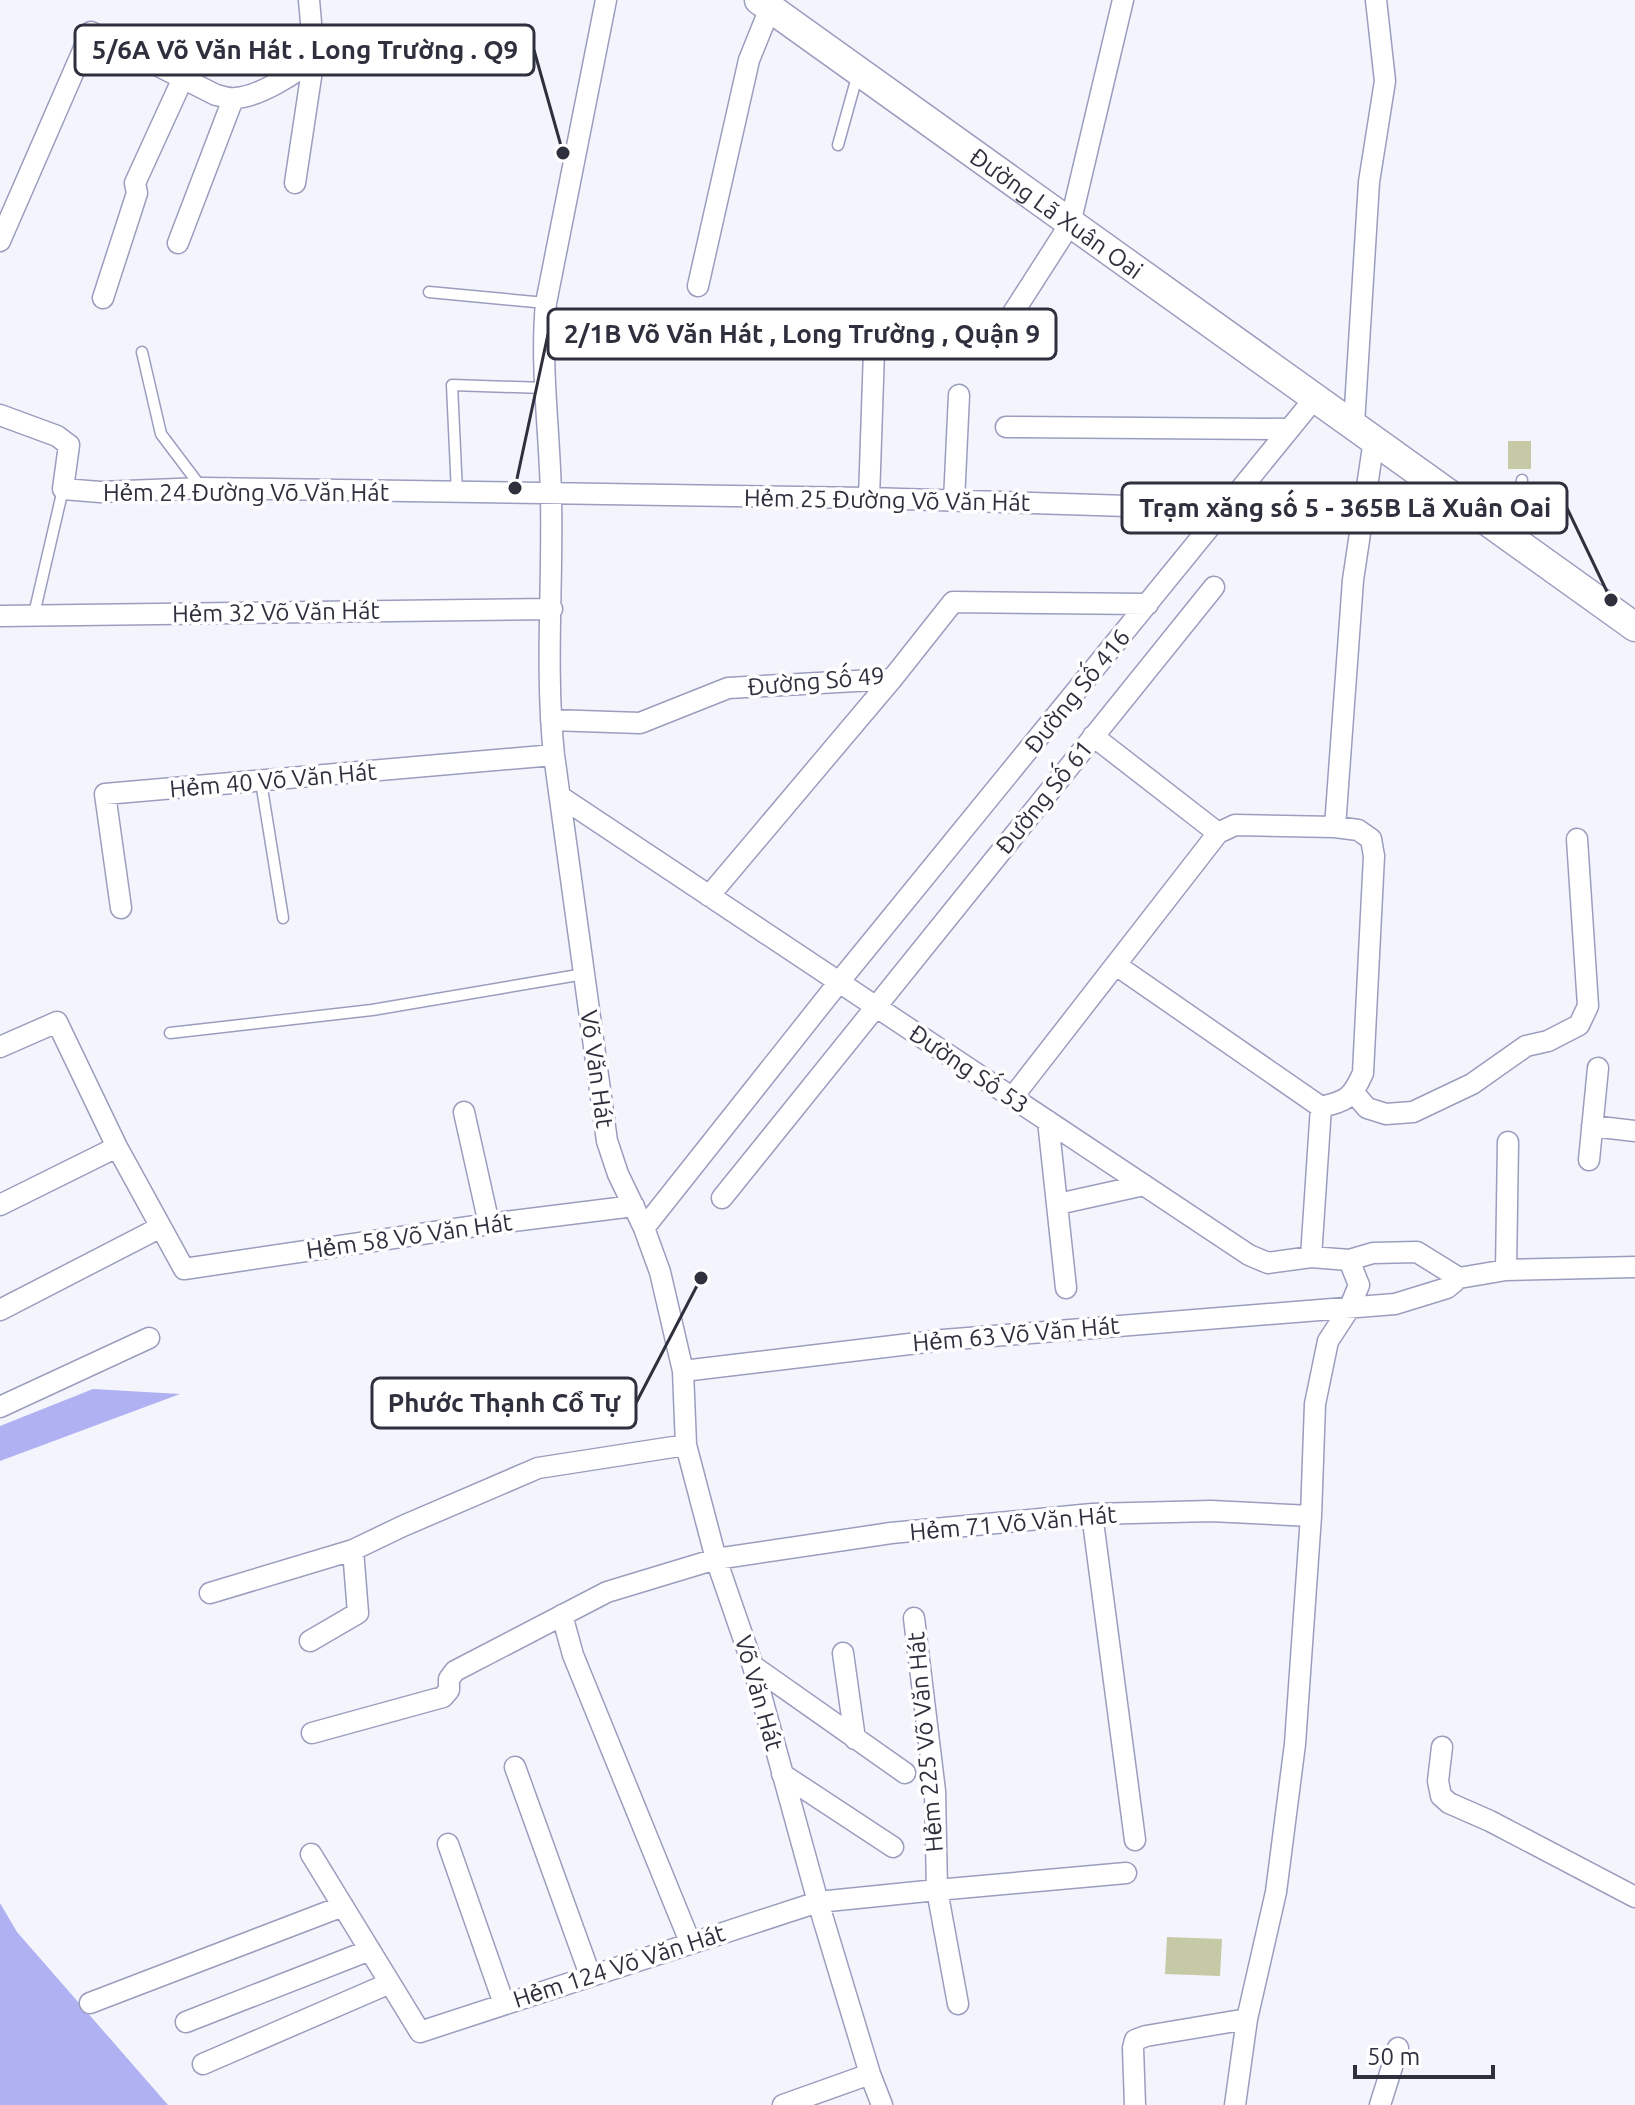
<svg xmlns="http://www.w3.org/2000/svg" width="1635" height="2105" viewBox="0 0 1635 2105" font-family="Ubuntu,sans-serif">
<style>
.water{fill:#afb1f2}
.building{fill:#c6c9a6}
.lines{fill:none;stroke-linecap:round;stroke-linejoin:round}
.service-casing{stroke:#9b9dbe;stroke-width:13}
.minor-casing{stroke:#9b9dbe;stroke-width:23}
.secondary-casing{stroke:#9b9dbe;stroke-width:31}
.service{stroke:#fff;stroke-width:10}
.minor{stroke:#fff;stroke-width:20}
.secondary{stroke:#fff;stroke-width:28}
.labels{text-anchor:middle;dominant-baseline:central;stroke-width:7;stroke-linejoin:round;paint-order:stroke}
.street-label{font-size:24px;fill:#2f303d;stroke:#fff}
.leader{fill:none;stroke:#2f303d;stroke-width:3}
.callout-dot{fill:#2f303d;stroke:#fff;stroke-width:3}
.callout{fill:#fff;stroke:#2f303d;stroke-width:3}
.callout-label{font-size:26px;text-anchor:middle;font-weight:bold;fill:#2f303d}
</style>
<rect width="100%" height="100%" fill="#f4f5fc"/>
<path class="water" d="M93,1389L180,1394L0,1461V1426Z
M0,1903L17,1932L168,2105H0Z"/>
<path class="building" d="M1508,441H1531V469H1508Z
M1167,1937L1222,1939L1220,1976L1165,1974Z"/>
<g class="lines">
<g class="service-casing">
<path id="service" d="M838,145L858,73
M429,292L546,303
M142,352L161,434L201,487
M457,493L452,385L544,388
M1517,538L1522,480
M34,614L63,489
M261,782L283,918
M170,1033L372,1010L584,974"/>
</g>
<g class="minor-casing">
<path id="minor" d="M606,0L546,303C540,369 550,432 551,498C553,583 545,670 554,755L607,1141L618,1174L644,1228L660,1272L683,1371L686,1445L716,1559L753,1666L818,1902L870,2074L882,2105
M295,183L314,57
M0,241L91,32L216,95C222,96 229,99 235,98C258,97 298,73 314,57L309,0
M178,243L233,99
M698,286L749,60L770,8
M103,298L137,193L135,183L183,78
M995,341L1070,224L1123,0
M0,415L57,436L69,445L63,489L100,492L203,488L869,498L1224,509
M1354,424L1369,182L1385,81L1376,0
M1006,427L1288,429
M869,498L874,351
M954,501L959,395
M0,616L552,609
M551,720L640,723L728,688L892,679L953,602L1148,604
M1093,736L1218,833
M561,797L1249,1255L1268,1263L1311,1257L1349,1260L1359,1285L1349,1309L1328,1341L1315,1404L1311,1516L1295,1744L1276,1892L1247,2019L1235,2105
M1335,827L1353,580L1374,440
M709,896L892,679
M121,908L105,794L554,755
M0,1047L57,1022L117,1147L184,1269L489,1224L634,1206
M1354,1093L1367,1108L1386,1114L1413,1112L1472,1084L1526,1046L1548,1041L1579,1025L1588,1006L1577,839
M1012,1098L1218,833L1235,825L1335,827L1358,830L1371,839L1374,856L1363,1073C1352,1098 1347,1101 1321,1107L1116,965
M464,1112L489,1224
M1048,1121L1066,1288
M1592,1126L1635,1131
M1589,1160L1598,1068
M722,1198L1214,587
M1058,1204L1144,1185
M0,1205L117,1147
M644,1228L839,982L1314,399
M1311,1257L1321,1107
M1349,1260L1373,1253L1417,1252L1459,1278L1506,1270L1635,1267
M1506,1270L1508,1142
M0,1310L161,1227
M683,1371L943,1340L1395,1304L1447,1288L1459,1278
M0,1407L149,1338
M1092,1514L1135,1840
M210,1593L353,1550
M562,1615L573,1655L690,1942
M310,1641L358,1613L353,1550L403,1526L538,1468L686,1445
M843,1653L855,1739
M753,1666L905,1773
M312,1733L443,1697L449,1690V1679L455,1671L607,1592L716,1559L891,1533L1092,1514L1211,1511L1311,1516
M1442,1747L1438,1781L1441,1796L1449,1803L1490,1821L1635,1897
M515,1767L590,1975
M782,1774L893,1847
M448,1844L504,2004
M311,1854L420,2032L818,1902L937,1890L935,1791L914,1618
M90,2003L343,1906
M958,2004L937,1890L1126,1873
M186,2022L370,1950
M203,2064L390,1983
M783,2105L870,2074
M1135,2105L1133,2048L1135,2040L1146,2036L1247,2019
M1380,2105L1398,2048"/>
</g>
<g class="secondary-casing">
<g id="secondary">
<path id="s1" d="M759,0L1635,627"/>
</g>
</g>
<use href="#service" class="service"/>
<use href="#minor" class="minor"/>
<use href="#secondary" class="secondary"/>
</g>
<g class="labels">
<g class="street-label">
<text stroke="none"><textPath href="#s1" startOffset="366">Đường Lã Xuân Oai</textPath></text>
<text x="246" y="492">Hẻm 24 Đường Võ Văn Hát</text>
<text transform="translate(887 500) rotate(1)">Hẻm 25 Đường Võ Văn Hát</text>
<text transform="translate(276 612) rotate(-1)">Hẻm 32 Võ Văn Hát</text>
<text transform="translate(816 681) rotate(-5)">Đường Số 49</text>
<text transform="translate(1077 691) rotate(-51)">Đường Số 416</text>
<text transform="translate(273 780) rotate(-5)">Hẻm 40 Võ Văn Hát</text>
<text transform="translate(1044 797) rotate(-51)">Đường Số 61</text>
<text transform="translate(597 1069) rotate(82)">Võ Văn Hát</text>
<text transform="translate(969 1069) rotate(34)">Đường Số 53</text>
<text transform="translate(409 1236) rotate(-8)">Hẻm 58 Võ Văn Hát</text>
<text transform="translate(1016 1334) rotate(-5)">Hẻm 63 Võ Văn Hát</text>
<text transform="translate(1013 1523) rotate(-5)">Hẻm 71 Võ Văn Hát</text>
<text transform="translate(759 1693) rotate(74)">Võ Văn Hát</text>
<text transform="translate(925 1742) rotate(-95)">Hẻm 225 Võ Văn Hát</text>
<text transform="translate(619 1966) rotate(-18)">Hẻm 124 Võ Văn Hát</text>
</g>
</g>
<path class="leader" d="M563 153L534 50M515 488L548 334M1611 600L1567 508M701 1278L636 1403"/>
<g class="callout-dot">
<circle cx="563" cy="153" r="8"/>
<circle cx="515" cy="488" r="8"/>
<circle cx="1611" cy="600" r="8"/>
<circle cx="701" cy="1278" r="8"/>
</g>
<g class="callout">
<rect x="75" y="25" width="459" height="50" rx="8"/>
<rect x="548" y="309" width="508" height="50" rx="8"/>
<rect x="1122" y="483" width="445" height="50" rx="8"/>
<rect x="372" y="1378" width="264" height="50" rx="8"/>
</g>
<g class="callout-label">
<text x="305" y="59">5/6A Võ Văn Hát . Long Trường . Q9</text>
<text x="802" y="343">2/1B Võ Văn Hát , Long Trường , Quận 9</text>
<text x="1345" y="517">Trạm xăng số 5 - 365B Lã Xuân Oai</text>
<text x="504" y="1412">Phước Thạnh Cổ Tự</text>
</g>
<path d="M1355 2065v12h138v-12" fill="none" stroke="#2f303d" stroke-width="4"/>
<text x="1367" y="2065" font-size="24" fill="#2f303d" stroke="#ffffff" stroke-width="6" paint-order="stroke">50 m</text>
</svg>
